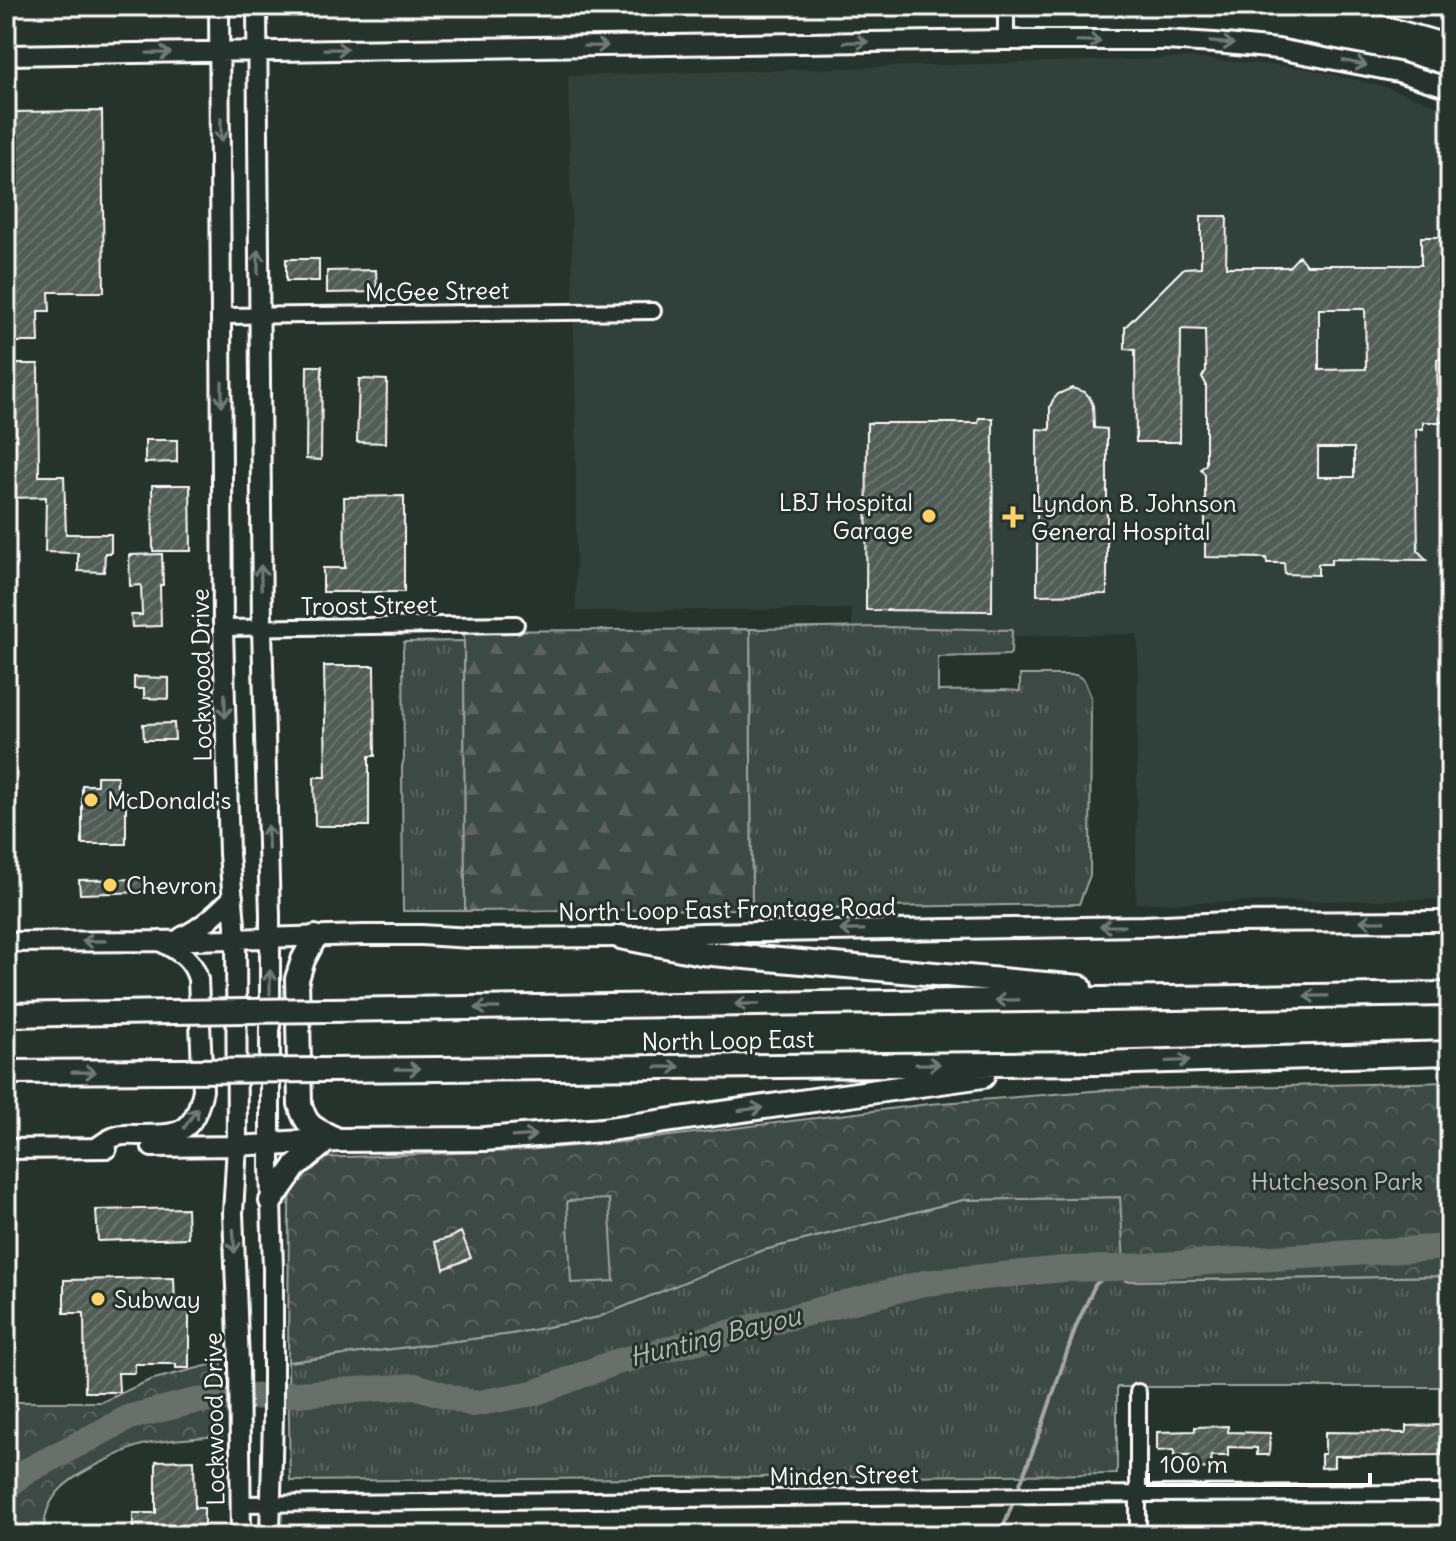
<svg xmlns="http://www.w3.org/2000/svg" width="1456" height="1541" viewBox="0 0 1456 1541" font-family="Delius,sans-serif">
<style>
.built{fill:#333f3a}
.grass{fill:url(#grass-tufts);stroke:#9ea4a2;stroke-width:2}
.forest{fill:url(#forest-firs);stroke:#9ea4a2;stroke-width:2}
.park{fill:url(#park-crowns);stroke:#9ea4a2;stroke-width:2}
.pitch{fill:#3e4944;stroke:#9ea4a2;stroke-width:2}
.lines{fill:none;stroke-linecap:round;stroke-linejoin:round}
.stream{stroke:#a4a9a7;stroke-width:4}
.river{stroke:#67706c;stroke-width:26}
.building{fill:url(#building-hatch);stroke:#fff;stroke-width:2;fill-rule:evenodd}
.minor-casing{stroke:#fff;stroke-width:20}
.major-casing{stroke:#fff;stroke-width:24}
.highway-casing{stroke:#fff;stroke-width:28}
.minor{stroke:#26332d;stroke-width:14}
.major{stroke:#26332d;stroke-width:18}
.highway{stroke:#26332d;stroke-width:22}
.highway-bridge-casing{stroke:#fff;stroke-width:28;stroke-linecap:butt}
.highway-bridge{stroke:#26332d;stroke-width:22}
.oneway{stroke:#727a76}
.poi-dot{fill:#ffd166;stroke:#26332d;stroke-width:3}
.labels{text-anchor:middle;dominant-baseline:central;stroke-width:6;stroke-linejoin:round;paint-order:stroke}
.street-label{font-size:24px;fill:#fff;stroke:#26332d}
.poi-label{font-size:24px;fill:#fff;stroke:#26332d;text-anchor:start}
.park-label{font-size:24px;fill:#bbbfbe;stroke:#26332d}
.water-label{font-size:26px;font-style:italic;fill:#b3b8b6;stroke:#26332d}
</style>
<defs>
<pattern id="grass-tufts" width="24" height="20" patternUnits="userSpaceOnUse" patternTransform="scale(2)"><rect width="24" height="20" fill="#3e4944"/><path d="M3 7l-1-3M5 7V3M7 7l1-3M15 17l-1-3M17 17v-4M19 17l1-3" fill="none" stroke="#5b6460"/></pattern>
<pattern id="forest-firs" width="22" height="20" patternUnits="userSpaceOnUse" patternTransform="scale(2)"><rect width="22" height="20" fill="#3e4944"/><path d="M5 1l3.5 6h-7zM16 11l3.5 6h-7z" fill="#5b6460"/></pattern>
<pattern id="park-crowns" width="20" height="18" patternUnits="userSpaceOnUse" patternTransform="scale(2)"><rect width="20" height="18" fill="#3e4944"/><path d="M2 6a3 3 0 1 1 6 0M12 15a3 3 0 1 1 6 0" fill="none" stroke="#5b6460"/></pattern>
<pattern id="building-hatch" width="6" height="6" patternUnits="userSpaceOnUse" patternTransform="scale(2)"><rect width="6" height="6" fill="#515c57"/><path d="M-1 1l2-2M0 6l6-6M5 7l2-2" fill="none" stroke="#6b7470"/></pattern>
</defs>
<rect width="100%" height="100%" fill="#26332d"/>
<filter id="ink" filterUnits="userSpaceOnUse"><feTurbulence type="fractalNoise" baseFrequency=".0125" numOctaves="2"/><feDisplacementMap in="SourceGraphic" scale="16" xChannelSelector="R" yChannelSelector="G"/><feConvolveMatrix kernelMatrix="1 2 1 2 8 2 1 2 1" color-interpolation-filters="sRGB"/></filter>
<g filter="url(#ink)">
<path class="built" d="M1192,58L1304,68L1385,87L1450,110V899L1136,903L1138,634L853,639L851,609L576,611V425L568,76Z"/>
<path class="grass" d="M885,627L1012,630L1011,653L1009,655L938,657V691L1002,690L1020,691V675H1076L1084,680L1091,697L1090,875L1079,904L752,909L750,629Z
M464,641L465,911H403L402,767L404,758L403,652L404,642Z
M1121,1197L1126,1281L1450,1276V1387H1117V1474L290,1481L288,1362L511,1334L598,1317L760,1251L963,1200Z"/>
<path class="forest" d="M750,629L752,909L465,911L464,631Z"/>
<path class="park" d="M1450,1082V1276L1125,1281L1120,1197L963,1200L760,1251L599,1317L511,1334L288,1362L289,1205L295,1177L317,1158L514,1151L622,1142L929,1104L1105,1090Z
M222,1362V1436C196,1438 168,1439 142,1445C130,1448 118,1455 107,1460C73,1476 42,1493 44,1535H6V1402H102L150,1380Z"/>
<path class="pitch" d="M609,1199L614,1281L571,1283L567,1201Z"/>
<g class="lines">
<path class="stream" d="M1017,1492L1041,1429L1076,1326L1095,1285L1114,1268
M1000,1535L1014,1500"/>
<path class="river" d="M6,1488L23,1473L130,1417L195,1401L415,1386L473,1404L534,1393L616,1362L924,1283L1063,1269L1114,1268L1450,1247"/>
</g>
<path class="building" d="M102,111L104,292H49L50,311H38L39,342H6V112Z
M1201,216H1227L1226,267H1289L1299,256L1306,265H1421V237H1450V359H1437L1438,408H1450V422H1423V429H1416L1418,551L1427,560L1331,559V564H1318V575L1285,574L1284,563H1267L1266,558L1205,557V475L1201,469L1206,464V384L1202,377L1206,371L1205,330L1181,329L1180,442H1136L1135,350L1125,349V327L1184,268L1201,267ZM1319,309H1365L1366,369L1319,370ZM1318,448H1354V477H1318Z
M286,259H319V281H286Z
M376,270L377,292L327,293V271Z
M6,364H38L39,476H64L66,534H111V553H105L104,572L78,571V553L45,552L46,497L10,498L9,468H6Z
M307,366H322L321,460L306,459Z
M359,379L387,380L386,443L357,442Z
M1072,388L1085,392L1090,398L1093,406L1094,428L1107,429V594L1037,595V429L1050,430V407L1053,400L1058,394Z
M979,418H993L992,611L866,610L867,423H978Z
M145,440H177V462L145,463Z
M152,485H190L191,551H153Z
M404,496V592H323V568H345L344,497Z
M162,554L163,585H160L161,626L132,627L131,615H142L141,585L130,586L129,555Z
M324,666H374L375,756H369V826H315L314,777H326Z
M134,677L169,678V699L144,698V689H134Z
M174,723L175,740H144L143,724Z
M97,776H117V792H126V844H82V785H97Z
M146,879V892L80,894L79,880Z
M187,1208L188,1238L98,1241L96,1210Z
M461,1232L471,1258L444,1269L441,1256L434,1242L449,1238Z
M174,1278L175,1307H189V1368H176V1364H135V1373H118L119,1392H85L84,1313H64V1280Z
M1441,1425V1455L1334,1456V1467L1321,1468V1454H1325V1432L1406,1433V1426Z
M1228,1426V1432L1270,1433L1269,1455H1257V1448L1228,1447V1456H1211V1468L1193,1469V1456H1174V1450L1157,1451V1432L1195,1431V1427Z
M194,1460L195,1508H204V1535H133V1513H156V1461Z"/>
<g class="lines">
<g class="minor-casing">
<path id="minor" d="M1006,40V6
M222,316L653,311
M223,628L516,624
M1138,1392V1535
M239,1504L1139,1494L1450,1493"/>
</g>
<g class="major-casing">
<path id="major" d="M219,6L223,628L229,854L236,937L237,1146L233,1213L239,1363L241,1535
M257,6L262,629L270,915V1166L273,1269V1417L270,1535
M1390,6L1450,23
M6,55L1006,40H1165L1215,43L1278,49L1398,72L1450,88
M182,937C203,927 217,913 233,897
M6,942L159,941L363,935H421L471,938L620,937L701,933L1144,926L1227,922L1450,921
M152,1147L237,1146L270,1144
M96,1148C102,1144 111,1137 118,1136C124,1134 132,1135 138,1135C180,1135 193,1135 203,1090L198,979C192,957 178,951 160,941
M6,1149L107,1148"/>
</g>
<g class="highway-casing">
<path id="highway" d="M315,937L303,960L297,979L300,1104C306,1127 314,1129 334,1138
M620,937L701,953L1080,987
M329,1010L1450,994
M6,1015L171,1012
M330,1070L1100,1063L1450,1053
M6,1072L172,1071
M270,1144L339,1140L484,1139L602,1130L983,1076
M271,1201L295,1167L326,1141"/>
</g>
<use href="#minor" class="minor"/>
<use href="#major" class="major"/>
<use href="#highway" class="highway"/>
<g class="highway-bridge-casing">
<path id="highway-bridge" d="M171,1012L329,1010
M172,1071L330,1070"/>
</g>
<use href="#highway-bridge" class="highway-bridge"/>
</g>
<defs><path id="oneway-shaft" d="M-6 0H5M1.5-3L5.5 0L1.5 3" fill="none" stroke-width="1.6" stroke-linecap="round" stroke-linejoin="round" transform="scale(2)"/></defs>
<g class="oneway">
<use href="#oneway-shaft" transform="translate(1089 41) rotate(1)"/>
<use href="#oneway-shaft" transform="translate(856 42) rotate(-1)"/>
<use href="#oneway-shaft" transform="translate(1222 43) rotate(5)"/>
<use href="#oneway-shaft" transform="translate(596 46) rotate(-1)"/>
<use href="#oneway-shaft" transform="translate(336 49) rotate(-1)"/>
<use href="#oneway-shaft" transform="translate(159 53) rotate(-1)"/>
<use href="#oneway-shaft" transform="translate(1355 63) rotate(12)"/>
<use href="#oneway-shaft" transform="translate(221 130) rotate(90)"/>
<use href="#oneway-shaft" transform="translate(258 262) rotate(-90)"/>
<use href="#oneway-shaft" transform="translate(222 394) rotate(90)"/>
<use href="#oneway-shaft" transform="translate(261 577) rotate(-91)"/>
<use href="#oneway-shaft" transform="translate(225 706) rotate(89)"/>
<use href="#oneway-shaft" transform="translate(268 837) rotate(-92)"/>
<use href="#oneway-shaft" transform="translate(1372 921) rotate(180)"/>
<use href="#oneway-shaft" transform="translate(1112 926) rotate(180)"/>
<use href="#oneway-shaft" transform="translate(852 930) rotate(179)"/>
<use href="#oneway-shaft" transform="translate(94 941) rotate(179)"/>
<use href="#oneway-shaft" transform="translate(270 982) rotate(-90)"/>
<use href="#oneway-shaft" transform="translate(1316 996) rotate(179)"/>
<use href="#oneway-shaft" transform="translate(1007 1000) rotate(179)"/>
<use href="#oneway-shaft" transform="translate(747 1004) rotate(179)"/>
<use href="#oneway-shaft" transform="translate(487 1008) rotate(179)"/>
<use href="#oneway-shaft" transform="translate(1178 1061) rotate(-2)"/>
<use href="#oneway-shaft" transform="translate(928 1064) rotate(-1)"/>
<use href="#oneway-shaft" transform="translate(668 1067) rotate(-1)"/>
<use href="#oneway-shaft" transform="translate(408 1069) rotate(-1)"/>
<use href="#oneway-shaft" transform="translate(84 1072) rotate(-1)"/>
<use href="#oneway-shaft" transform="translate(751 1109) rotate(-8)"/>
<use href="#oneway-shaft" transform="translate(191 1118) rotate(-56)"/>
<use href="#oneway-shaft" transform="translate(524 1136) rotate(-4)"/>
<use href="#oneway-shaft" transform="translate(234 1241) rotate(87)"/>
</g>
</g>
<g class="poi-dot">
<circle cx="929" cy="516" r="8"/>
<path d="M1009 505h8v8h8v8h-8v8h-8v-8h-8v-8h8z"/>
<circle cx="91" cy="800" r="8"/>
<circle cx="110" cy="885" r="8"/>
<circle cx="98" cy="1299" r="8"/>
</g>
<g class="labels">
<g class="street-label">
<text transform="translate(437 291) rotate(-1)">McGee Street</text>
<text transform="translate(369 605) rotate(-1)">Troost Street</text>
<text transform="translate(201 675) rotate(-91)">Lockwood Drive</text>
<text transform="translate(727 909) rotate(-1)">North Loop East Frontage Road</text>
<text transform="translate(728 1040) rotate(-1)">North Loop East</text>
<text transform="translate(214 1419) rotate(-91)">Lockwood Drive</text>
<text transform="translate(844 1475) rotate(-1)">Minden Street</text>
</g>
<g class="poi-label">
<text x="913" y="502" text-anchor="end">LBJ Hospital<tspan x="913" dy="28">Garage</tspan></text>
<text x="1031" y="503">Lyndon B. Johnson<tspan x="1031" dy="28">General Hospital</tspan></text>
<text x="107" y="800">McDonald's</text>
<text x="126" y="885">Chevron</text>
<text x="114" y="1299">Subway</text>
</g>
<g class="park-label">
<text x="1337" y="1181">Hutcheson Park</text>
</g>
<g class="water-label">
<text transform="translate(715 1336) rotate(-14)">Hunting Bayou</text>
</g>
</g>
<rect width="1456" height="1541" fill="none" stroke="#26332d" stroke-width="32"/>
<rect x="16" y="16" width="1424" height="1509" fill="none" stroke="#fff" stroke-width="3" filter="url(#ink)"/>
<path d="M1148 1473v12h222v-12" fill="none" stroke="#ffffff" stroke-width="4"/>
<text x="1160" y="1473" font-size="24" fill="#ffffff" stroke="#26332d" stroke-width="6" paint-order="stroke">100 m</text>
</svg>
